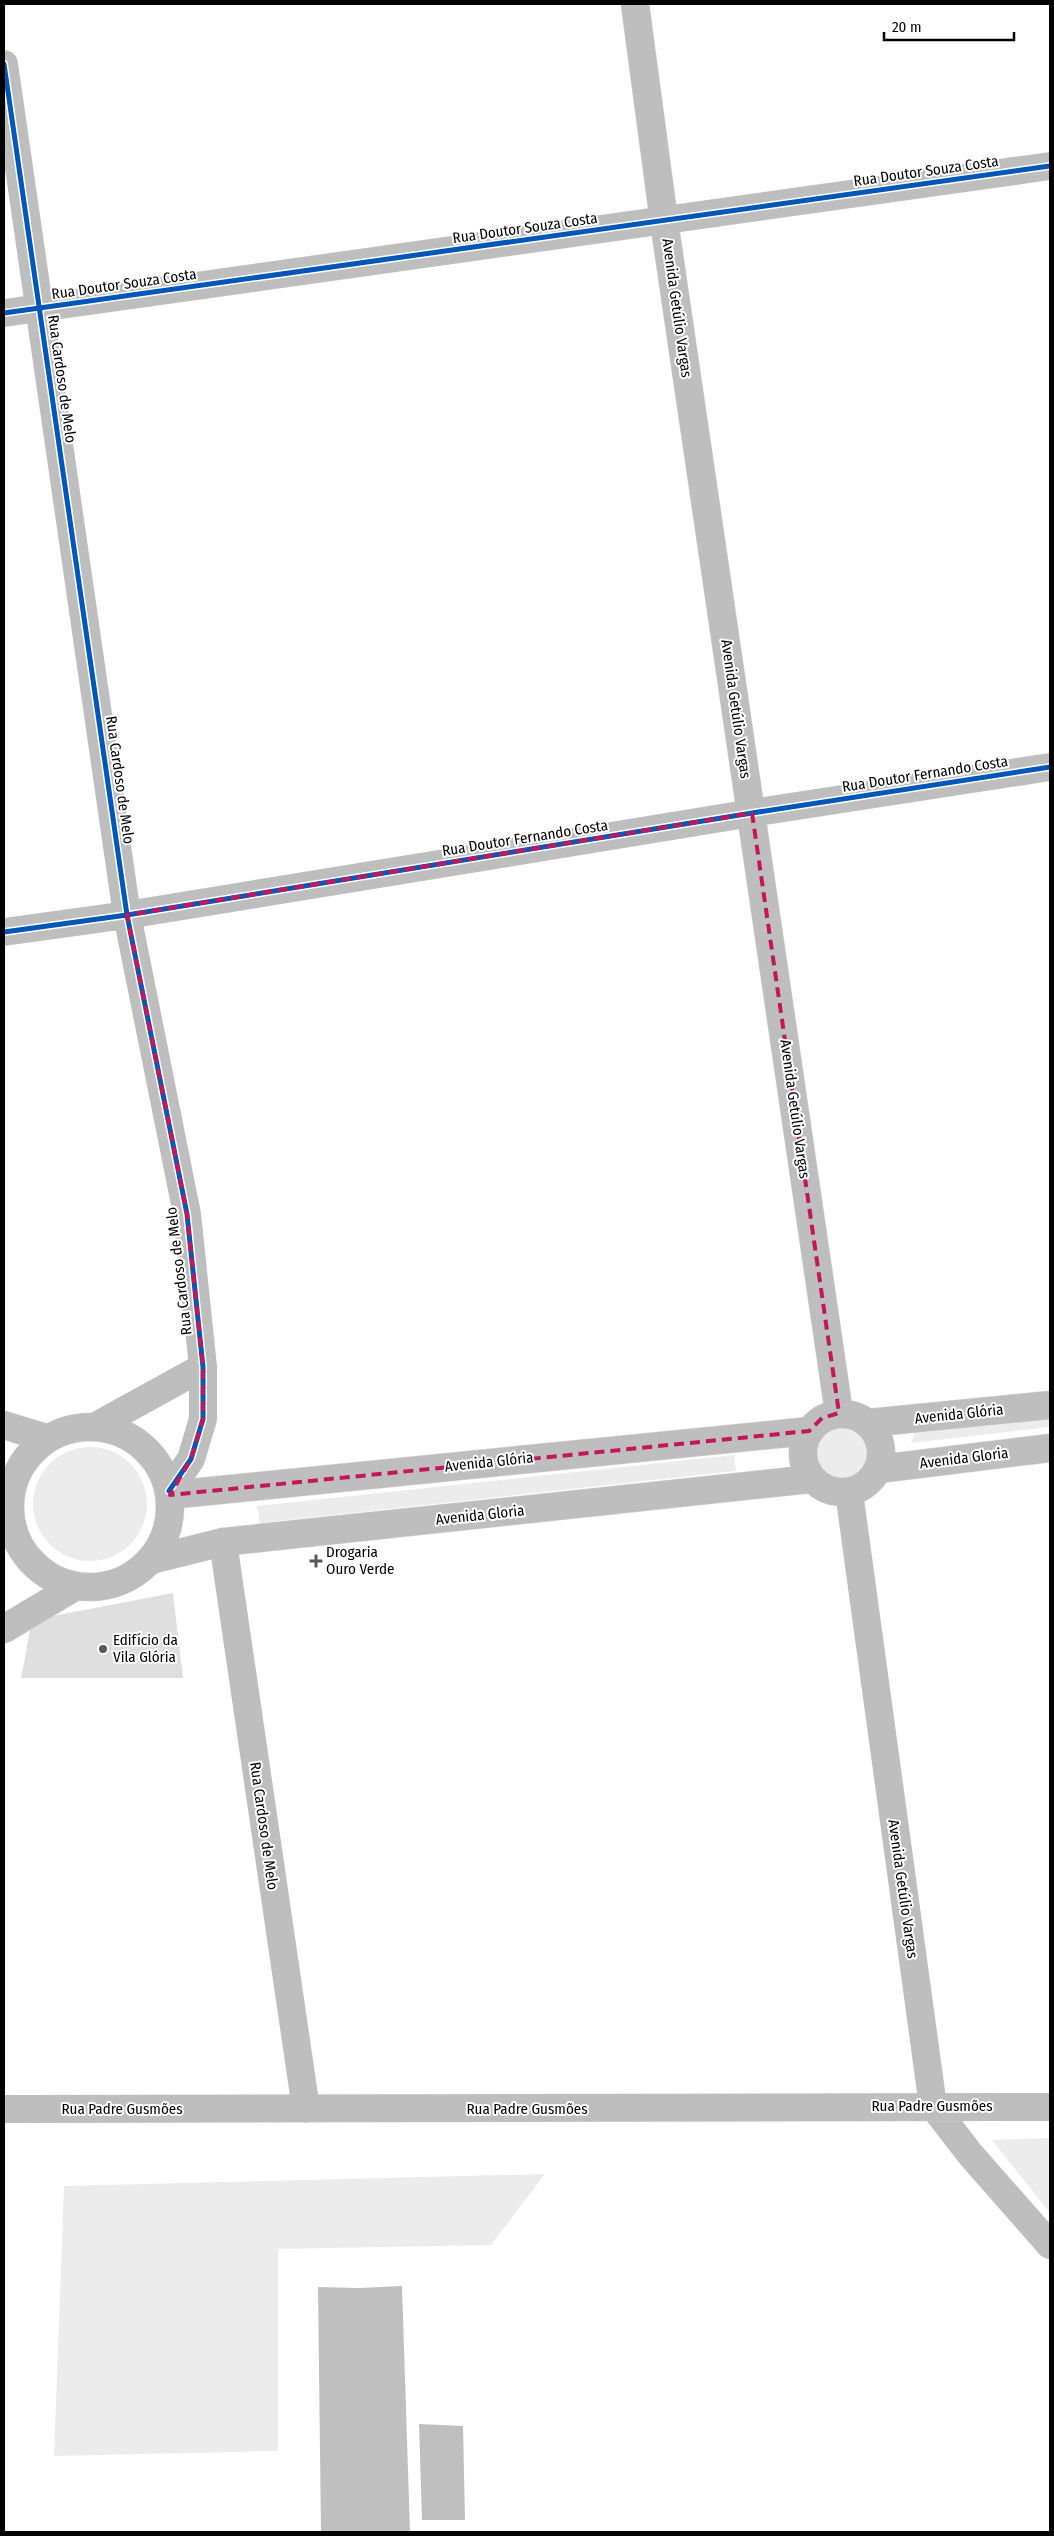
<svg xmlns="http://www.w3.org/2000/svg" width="1054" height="2536" viewBox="0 0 1054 2536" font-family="'Fira Sans Condensed',sans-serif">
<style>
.green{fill:#ececec}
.water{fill:#bfbfbf}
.building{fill:#dfdfdf}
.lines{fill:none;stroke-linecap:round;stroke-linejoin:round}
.major-casing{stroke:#dbdbdb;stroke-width:29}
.minor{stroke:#bebebe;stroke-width:28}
.major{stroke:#bebebe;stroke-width:28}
.cycleway-casing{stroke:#fff;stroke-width:8}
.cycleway{stroke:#0057b8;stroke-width:5}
.marked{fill:none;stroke:#c2185b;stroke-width:4;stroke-dasharray:10 6;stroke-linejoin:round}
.poi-dot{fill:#595959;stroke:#fff;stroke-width:2}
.labels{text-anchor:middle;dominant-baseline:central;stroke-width:4;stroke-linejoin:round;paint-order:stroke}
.street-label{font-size:15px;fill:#000;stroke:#fff}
.poi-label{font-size:15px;fill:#000;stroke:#fff;text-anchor:start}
</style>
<rect width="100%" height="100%" fill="#fff"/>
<path class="green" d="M1050,1419V1427L911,1443L915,1433Z
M816 1452a27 27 0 1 1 54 0a27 27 0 1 1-54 0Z
M33 1504a57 57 0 1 1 114 0a57 57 0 1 1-114 0Z
M734,1455L736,1471L260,1523L257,1506Z
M1050,2138V2213L992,2140Z
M545,2174L491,2245L278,2249V2451L54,2456L64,2186Z"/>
<path class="water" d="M402,2286L410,2532H321L318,2287L359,2288Z
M419,2424L463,2426L465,2520H422Z"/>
<path class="building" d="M173,1593L183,1678H21L32,1620Z"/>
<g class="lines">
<g class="major-casing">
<path id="major" d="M635,4L664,221L839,1413
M803 1453a39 39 0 1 1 78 0a39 39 0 1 1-78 0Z
M868,1423L1050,1405
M4,1425L46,1438
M10 1507a80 80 0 1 1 160 0a80 80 0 1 1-160 0Z
M879,1469L1050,1448
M170,1495L809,1431
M151,1560L223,1542L811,1479
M4,1629L76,1586"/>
</g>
<path class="minor" d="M4,64L127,915L187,1214L203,1367V1419L191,1459L169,1491
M4,313L1050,166
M4,932L127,915L752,813L1050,767
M96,1426L203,1367
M849,1492L933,2106L970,2154L1050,2245
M4,1517H10
M223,1542L306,2109
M4,2109L1050,2107"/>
<use href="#major" class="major"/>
<g class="cycleway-casing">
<path id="cycleway" d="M4,64L127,915L187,1214L203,1367V1419L191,1459L169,1491
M4,313L1050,166
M4,932L127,915L752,813L1050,767"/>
</g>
<use href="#cycleway" class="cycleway"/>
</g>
<path class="marked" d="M752,813L839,1413L822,1418L809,1431L170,1495L191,1459L203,1419V1367L187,1214L127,915Z"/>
<g class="poi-dot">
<path d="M313.5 1553.5h5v5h5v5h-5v5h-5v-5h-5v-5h5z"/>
<circle cx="103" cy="1649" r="5"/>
</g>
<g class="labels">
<g class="street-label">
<text transform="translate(926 171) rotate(-8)">Rua Doutor Souza Costa</text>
<text transform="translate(525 228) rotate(-8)">Rua Doutor Souza Costa</text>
<text transform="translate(124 284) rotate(-8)">Rua Doutor Souza Costa</text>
<text transform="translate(677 308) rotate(82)">Avenida Getúlio Vargas</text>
<text transform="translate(62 379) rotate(82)">Rua Cardoso de Melo</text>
<text transform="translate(736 709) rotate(82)">Avenida Getúlio Vargas</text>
<text transform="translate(925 774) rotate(-9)">Rua Doutor Fernando Costa</text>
<text transform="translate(120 780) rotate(82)">Rua Cardoso de Melo</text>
<text transform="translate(525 838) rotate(-9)">Rua Doutor Fernando Costa</text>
<text transform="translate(795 1109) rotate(82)">Avenida Getúlio Vargas</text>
<text transform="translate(179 1271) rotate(-97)">Rua Cardoso de Melo</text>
<text transform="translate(959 1414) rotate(-6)">Avenida Glória</text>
<text transform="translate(964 1458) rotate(-7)">Avenida Gloria</text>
<text transform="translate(489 1462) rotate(-6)">Avenida Glória</text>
<text transform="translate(480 1515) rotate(-6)">Avenida Gloria</text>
<text transform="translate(264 1826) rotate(82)">Rua Cardoso de Melo</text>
<text transform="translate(903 1889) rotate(82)">Avenida Getúlio Vargas</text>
<text x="932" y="2106">Rua Padre Gusmões</text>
<text x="122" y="2109">Rua Padre Gusmões</text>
<text x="527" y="2109">Rua Padre Gusmões</text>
</g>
<g class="poi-label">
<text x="326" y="1552">Drogaria<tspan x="326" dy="17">Ouro Verde</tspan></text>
<text x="113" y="1640">Edifício da<tspan x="113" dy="17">Vila Glória</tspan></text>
</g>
</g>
<rect width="1054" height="2536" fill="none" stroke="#000000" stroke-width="10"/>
<path d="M884 32v8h130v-8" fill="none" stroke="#000000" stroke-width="2.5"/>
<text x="892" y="32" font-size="15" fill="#000000" stroke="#ffffff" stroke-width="4" paint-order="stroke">20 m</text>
</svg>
